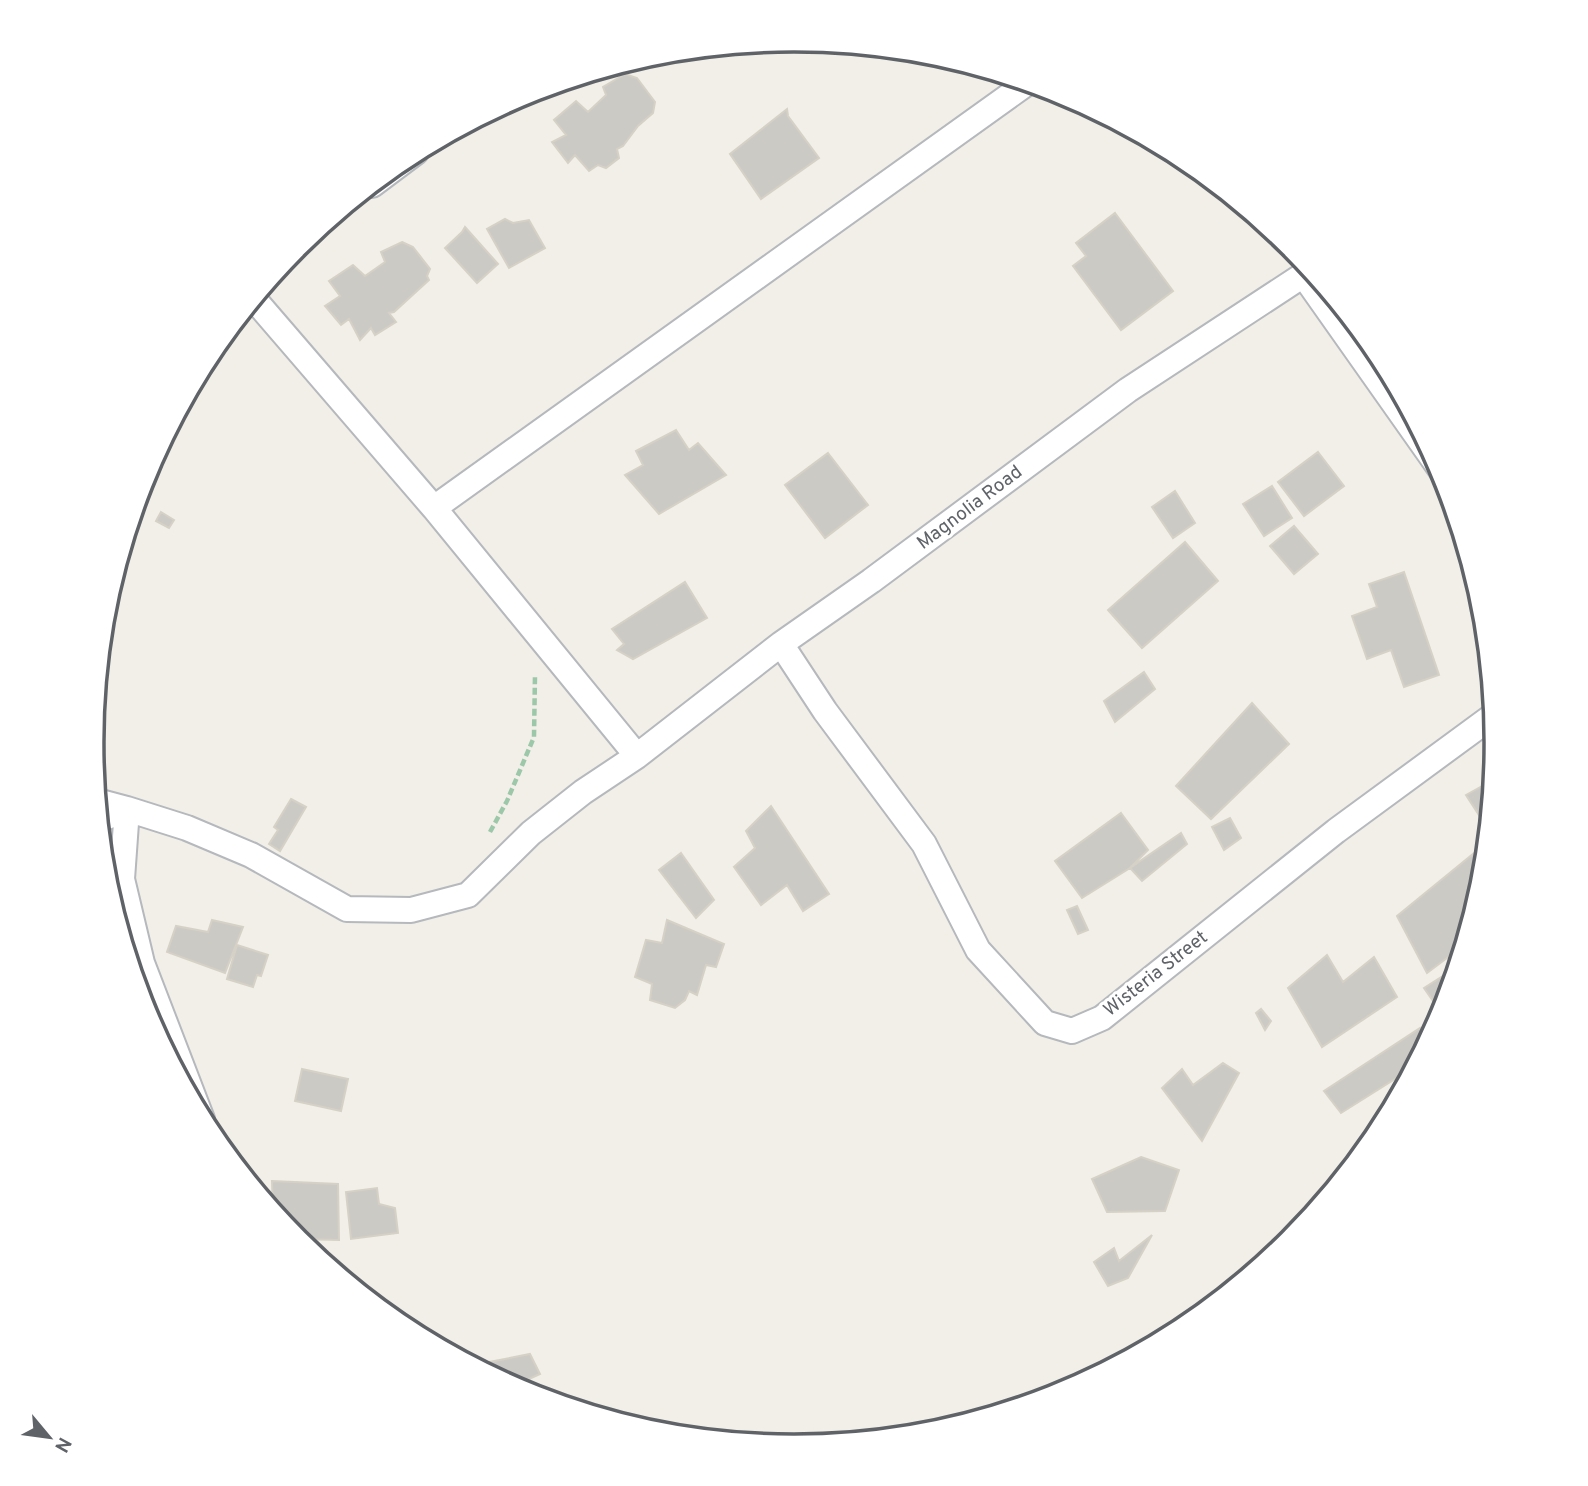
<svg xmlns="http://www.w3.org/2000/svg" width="1588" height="1486" viewBox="0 0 1588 1486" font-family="Overpass,sans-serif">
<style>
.building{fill:#cccac5;stroke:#d6d1c6;stroke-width:2}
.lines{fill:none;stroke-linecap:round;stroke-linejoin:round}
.minor-casing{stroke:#b5b8bc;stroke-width:28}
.path{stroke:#9cc7a9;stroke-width:4.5;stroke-dasharray:7 3.5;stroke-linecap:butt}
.minor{stroke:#fff;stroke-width:24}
.labels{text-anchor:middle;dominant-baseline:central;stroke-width:6;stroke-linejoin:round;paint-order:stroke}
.street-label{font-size:19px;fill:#5f6368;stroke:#fff}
.rim{fill:none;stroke:#5f6368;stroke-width:3.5}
</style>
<rect width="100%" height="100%" fill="#f1efe8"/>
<path class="building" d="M625,74L637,78L655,102L653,113L638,126L623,146L617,149L619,158L606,168L598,165L589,171L575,155L568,163L552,142L566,135L554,120L576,101L588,112L606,95L603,87Z
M787,109L788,116L819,158L761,199L730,154Z
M1115,213L1173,291L1121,330L1073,266L1086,256L1076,243Z
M505,219L513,223L529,220L545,248L509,268L487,229Z
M465,227L498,264L477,283L445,248L462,232Z
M402,242L413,247L430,269L427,276L429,280L394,312L389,313L396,322L375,335L371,328L360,340L349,319L341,325L325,306L340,296L329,281L353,265L365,276L385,262L381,252Z
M676,430L689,450L698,443L726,475L659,514L625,475L643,465L636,451Z
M1318,452L1344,486L1304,516L1278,482Z
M828,453L868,505L825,538L785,485Z
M1272,486L1292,518L1264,536L1243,504Z
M1175,491L1195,523L1173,538L1152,507Z
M161,512L174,520L169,528L156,521Z
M1294,526L1318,554L1294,574L1270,546Z
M1185,542L1218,581L1142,648L1108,610Z
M1404,572L1439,675L1404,687L1391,650L1367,659L1352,616L1377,607L1369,584Z
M685,582L707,618L633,659L617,650L624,644L612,629Z
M108,597H109L112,639H101L105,606Z
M1144,672L1155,689L1115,722L1104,701Z
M1252,703L1289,744L1211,819L1176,786Z
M1493,780L1488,829L1466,795Z
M291,799L306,807L280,851L269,844L278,830L274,827Z
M771,806L829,894L803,911L787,885L761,905L734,867L755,848L746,831Z
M1121,813L1148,850L1130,868L1082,898L1055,861Z
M1230,818L1241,838L1224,850L1212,827Z
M1181,833L1187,844L1142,881L1130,868Z
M1479,849L1485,859L1483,880L1463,946L1427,973L1397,916Z
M681,853L714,900L696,918L659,870Z
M1077,906L1088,930L1078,934L1067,910Z
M212,920L243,927L225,973L167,952L176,926L208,932Z
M667,920L724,944L716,967L706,965L697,995L689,991L685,1000L675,1008L650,1000L652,984L635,977L646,940L662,943Z
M237,945L268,955L261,976L257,975L253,987L227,979Z
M1327,955L1343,982L1374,957L1397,997L1322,1047L1288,988Z
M1457,967L1443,1012L1442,1014L1424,988Z
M1261,1009L1271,1021L1265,1030L1256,1013Z
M1420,1028L1427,1043L1414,1067L1341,1113L1324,1091Z
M1223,1063L1239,1073L1202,1141L1162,1088L1182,1069L1193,1085Z
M302,1069L348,1079L341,1111L295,1101Z
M1141,1157L1179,1170L1165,1211L1107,1212L1092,1179Z
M272,1181L338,1184L339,1240L297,1239L273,1211Z
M377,1188L379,1204L395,1208L398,1233L351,1239L346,1192Z
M1152,1235L1128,1278L1108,1286L1094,1262L1114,1248L1119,1261Z
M530,1354L540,1374L514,1386L496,1376L489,1362Z"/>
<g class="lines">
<g class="minor-casing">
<path id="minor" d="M372,185L416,152
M1304,276L1443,473
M254,299L434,508L637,756
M434,508L1027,83
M781,644L825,711L924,844L978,950L1045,1023L1072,1031L1102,1018L1336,831L1494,715
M97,801L127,809L187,828L251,855L347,909L411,910L468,895L531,833L583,792L637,756L781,644L871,581L1128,390L1311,270
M99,820L127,809L122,879L142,963L202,1119"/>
</g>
<path class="path" d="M490,832L507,801L534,737L535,675"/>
<use href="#minor" class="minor"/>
</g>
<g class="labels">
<g class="street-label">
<text transform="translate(970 508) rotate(-37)">Magnolia Road</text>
<text transform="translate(1156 974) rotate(-38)">Wisteria Street</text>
</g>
</g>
<path d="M0 0H1588V1486H0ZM794 52H794A690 690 0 0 1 1484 742V744A690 690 0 0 1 794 1434H794A690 690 0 0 1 104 744V742A690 690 0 0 1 794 52Z" fill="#fff" fill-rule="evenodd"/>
<path class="rim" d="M794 52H794A690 690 0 0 1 1484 742V744A690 690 0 0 1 794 1434H794A690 690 0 0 1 104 744V742A690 690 0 0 1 794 52Z"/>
<g transform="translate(49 1437) rotate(119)" stroke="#ffffff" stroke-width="5" paint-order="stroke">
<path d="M0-5L12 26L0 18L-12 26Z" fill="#5f6368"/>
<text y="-10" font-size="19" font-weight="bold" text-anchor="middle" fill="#5f6368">N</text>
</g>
</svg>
